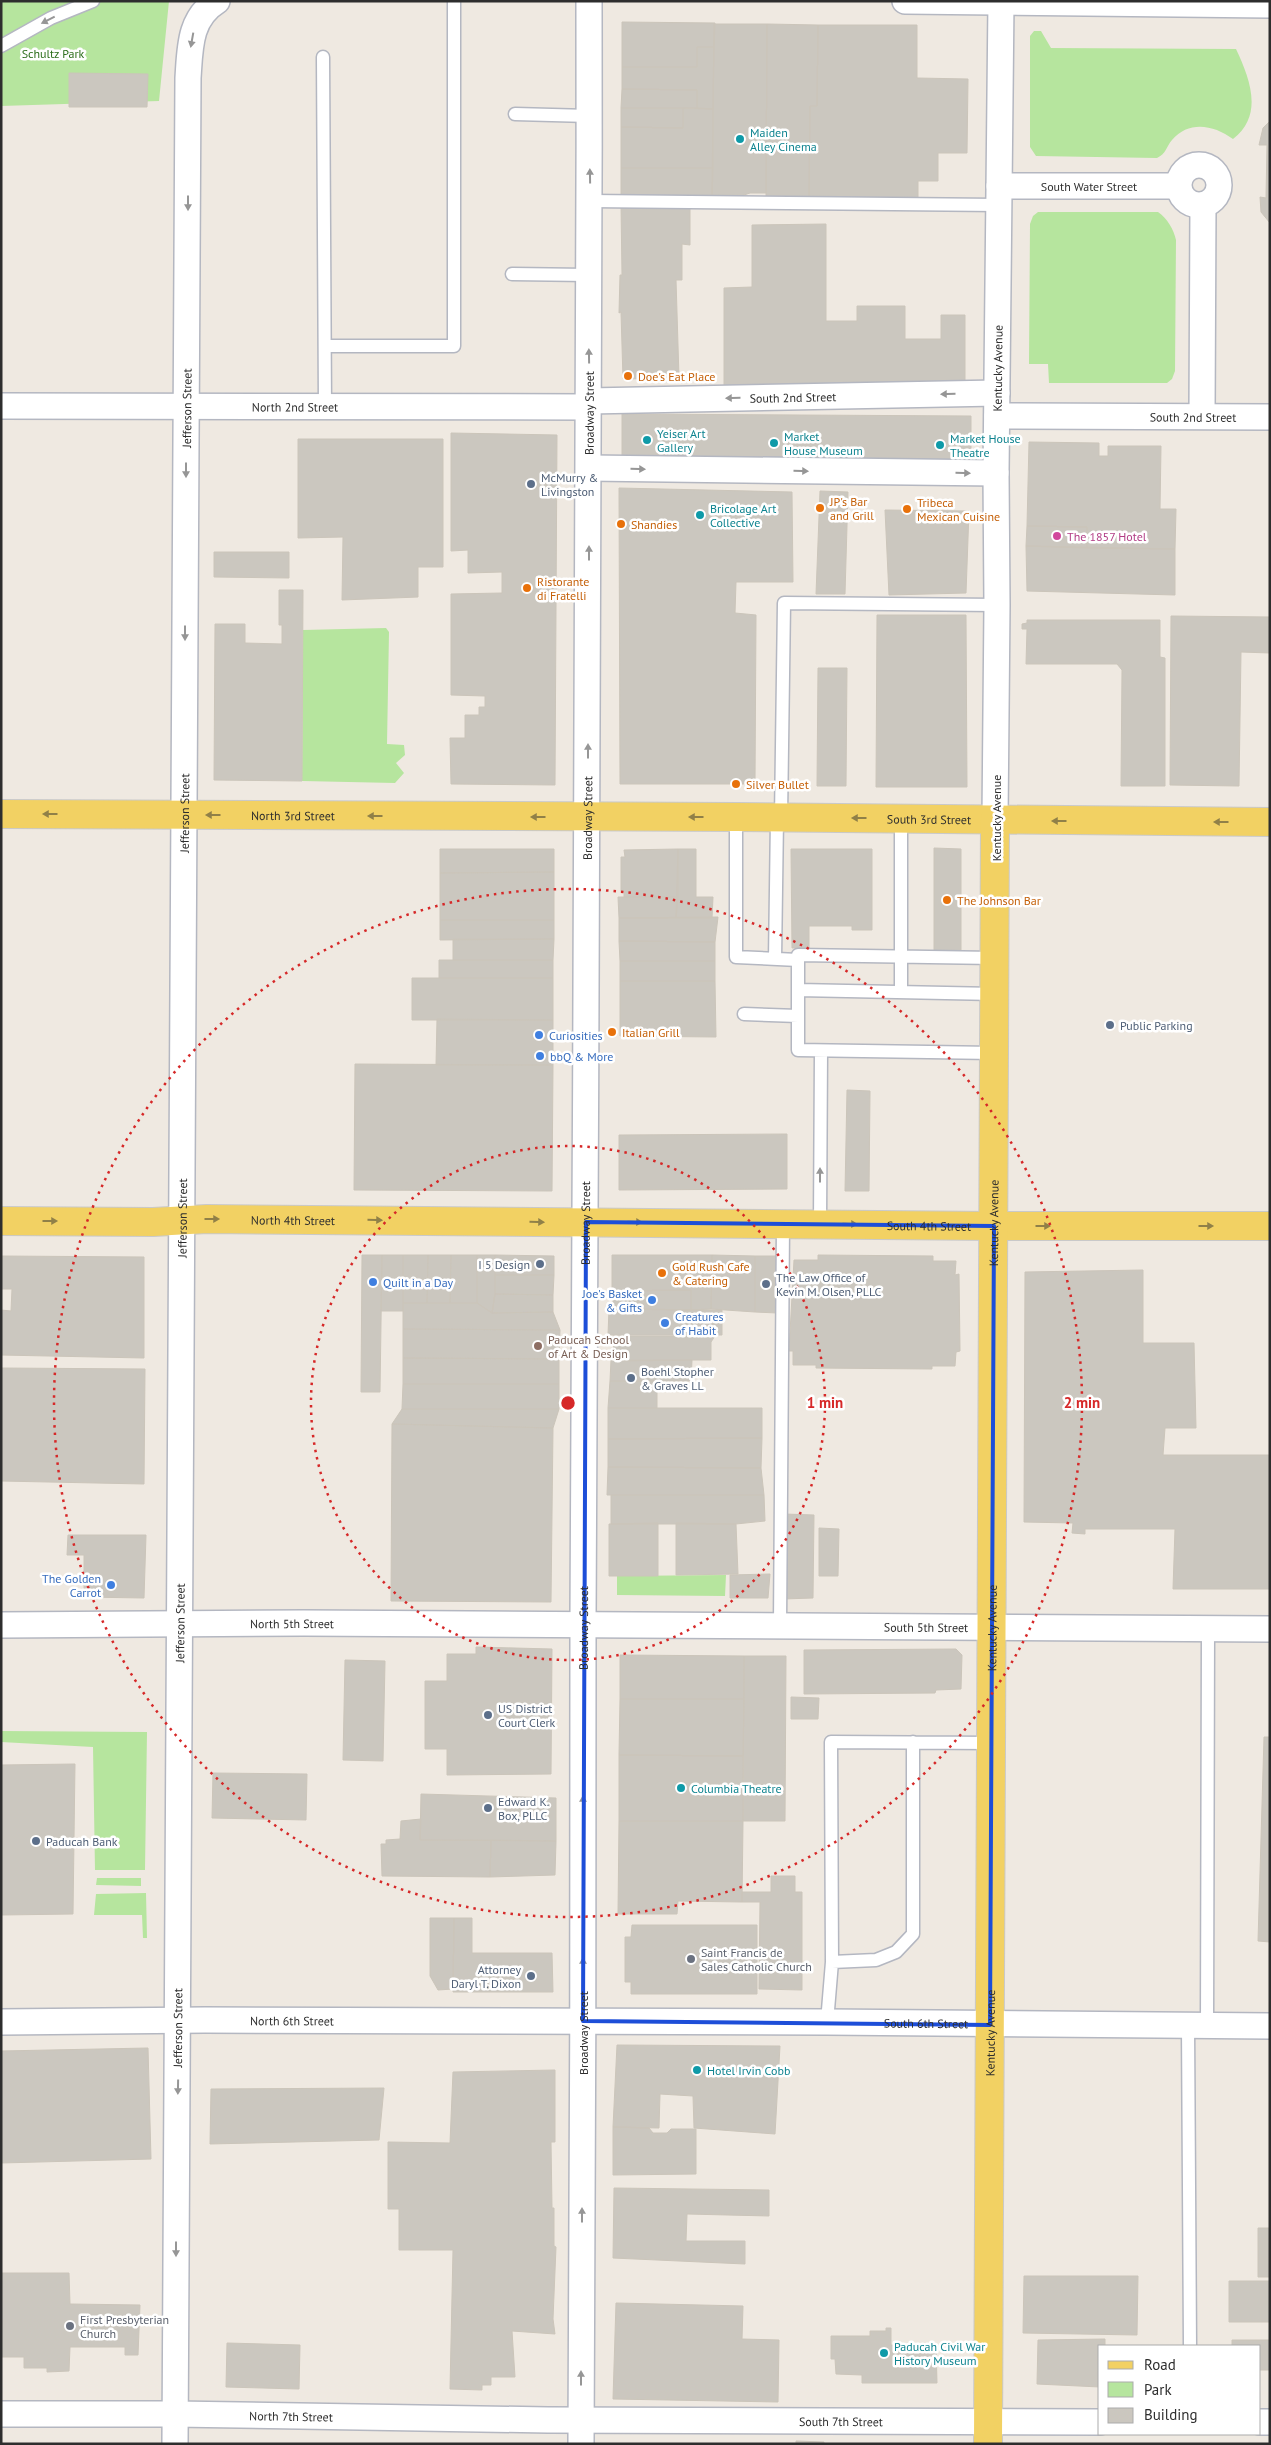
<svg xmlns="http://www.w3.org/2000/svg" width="1271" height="2445" viewBox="0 0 1271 2445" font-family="'PT Sans',sans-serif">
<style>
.green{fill:#b6e59e}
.building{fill:#cbc7bf;stroke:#cbc5ba}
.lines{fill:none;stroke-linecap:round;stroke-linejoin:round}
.lane-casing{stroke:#b4b7c1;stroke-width:15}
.street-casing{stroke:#b4b7c1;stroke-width:28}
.primary-casing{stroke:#c9c9c9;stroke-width:30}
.lane{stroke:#fff;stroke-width:12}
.street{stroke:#fff;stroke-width:25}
.primary{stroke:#f2d163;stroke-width:28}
.oneway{fill:#969696}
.oneway2{fill:#908048}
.marked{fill:none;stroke:#1d4ed8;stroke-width:4;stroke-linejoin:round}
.ring{fill:none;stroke:#d62828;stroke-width:2.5;stroke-dasharray:2.5 5}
.culture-dot{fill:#0f9aa8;stroke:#fff;stroke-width:2}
.food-dot{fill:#e8710a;stroke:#fff;stroke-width:2}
.service-dot{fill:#5c6f8a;stroke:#fff;stroke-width:2}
.hotel-dot{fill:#d1479c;stroke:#fff;stroke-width:2}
.shop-dot{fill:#3f7fe0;stroke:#fff;stroke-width:2}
.education-dot{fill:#8d6e63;stroke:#fff;stroke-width:2}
.worship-dot{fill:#6b7280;stroke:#fff;stroke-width:2}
.labels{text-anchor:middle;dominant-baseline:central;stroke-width:5;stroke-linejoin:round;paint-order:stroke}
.park-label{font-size:12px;fill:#2c6e1b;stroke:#fff}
.culture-label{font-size:12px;fill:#0d838f;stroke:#fff;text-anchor:start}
.street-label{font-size:12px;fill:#2e2e2e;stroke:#fff}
.food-label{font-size:12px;fill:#c56008;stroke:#fff;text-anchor:start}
.service-label{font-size:12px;fill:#4e5e75;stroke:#fff;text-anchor:start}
.hotel-label{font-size:12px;fill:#b23c85;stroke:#fff;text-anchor:start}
.shop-label{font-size:12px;fill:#366cbe;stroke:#fff;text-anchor:start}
.education-label{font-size:12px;fill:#785e54;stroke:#fff;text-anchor:start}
.worship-label{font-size:12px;fill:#5b616d;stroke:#fff;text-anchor:start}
.centre{fill:#d62828;stroke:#fff;stroke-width:2.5}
.ring-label{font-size:15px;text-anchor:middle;font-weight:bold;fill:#d62828;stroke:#fff;stroke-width:5;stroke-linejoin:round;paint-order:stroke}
</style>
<rect width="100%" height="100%" fill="#efe9e1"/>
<path class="green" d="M1,1H169L159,101L1,106Z
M1034,31H1041L1051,48L1236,49C1250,79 1264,115 1233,139C1214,125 1189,120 1172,140C1166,147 1166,154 1157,158L1036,156L1030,147V36Z
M1038,212H1158C1167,218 1174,230 1176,240L1175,371L1172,379L1167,383H1049L1048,364H1029L1030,224L1033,216Z
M386,628L389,632L387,744L404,745L405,755L396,763L404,773L395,783L302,781L303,630Z
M726,1575L725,1596L617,1595V1576Z
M1,1731L147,1732L145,1870H95L93,1747L1,1742Z
M97,1878H141V1886L96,1885Z
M146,1893L147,1938H143L142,1915H94L96,1894Z"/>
<path class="building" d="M622,22L715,23L714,47H697V67H622Z
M714,24H767L766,193H750L741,196H712Z
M767,24L818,25L817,106H810L809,198L766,197Z
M818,25H917V78L968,79L967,153H938V181H918V198H809L810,106H817Z
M697,47H714L713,109L697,108V90L622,89V67H697Z
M69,73L148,74L147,107H69Z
M622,89L697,90V108H621Z
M621,108H683V128L621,127Z
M683,108L713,109V168H621V127L683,128Z
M1270,121V223L1261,212L1260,197L1266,198L1267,145H1259L1263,128Z
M621,168H713L712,196L621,195Z
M621,204L690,205V245L682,244V280H676L679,378L623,379L621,312L619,313L620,275H622Z
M826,224V321H857V306H905V339H941V315H965V385L724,386V288L752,287V225Z
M622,414L971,416V461L622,459Z
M451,433L557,435L555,785L451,784L450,738H465V715H479V707H485V696L451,695V594L502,593V572L468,573V550L451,551Z
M298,439H443V567H418V597L342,600L343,537L298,538Z
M1029,442L1099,443V456H1108V446H1161L1160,509H1176L1175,549L1087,548V527L1027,526Z
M619,488L792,492L793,582H736L735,613L756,615L755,784H620Z
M820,491L848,492L845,594H816Z
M885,510L969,511L966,593L889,595Z
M1027,526L1087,527V548L1026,546Z
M1026,546L1175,549V595L1027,591Z
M214,552H289V578L214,577Z
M279,590H303L302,781L214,780L215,624H245V643L282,644V625H279Z
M877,615H966L967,787H876Z
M1171,616L1270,617V653L1241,652L1239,786L1170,785Z
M1027,620H1160V657L1165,658V786H1121L1122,670L1117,664H1026L1027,629H1022V624L1027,623Z
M818,668H847L846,786H817Z
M934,848L961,849V952H934Z
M440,849H554V872L440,873Z
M678,849H696V897H713L712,918H676Z
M678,849V897H624V892H621V857H625L624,850Z
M791,849H872V930H852V926H809V948H792Z
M554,872V920H440V873Z
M618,897H678L676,918H619Z
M718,917L715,942L619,941V918Z
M440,920H554V939L440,940Z
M453,939H554L553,960H453Z
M619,941L715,942V961H620Z
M439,960H553V978H439Z
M620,961H715V981H620Z
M412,978H553V1020H412Z
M620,981H715L716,1037L620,1036Z
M437,1019L553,1020V1065H436Z
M355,1064L553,1065L552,1191L354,1190Z
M847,1090L870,1091L869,1191H845Z
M787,1134V1189L619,1190V1135Z
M362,1255H382L380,1392H361Z
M382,1255H403V1311H381Z
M403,1255H428L427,1303H403Z
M428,1255H451L450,1303H427Z
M451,1255H477V1303H450Z
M477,1255H495V1294L492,1313L477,1303Z
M495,1255L554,1256V1275H495Z
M612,1255H712L711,1309L691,1310V1290L612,1291Z
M712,1255L755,1256V1312L711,1309Z
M818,1255L933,1256V1261H956L955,1275L959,1274L960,1351L956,1352L955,1366H932V1369L816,1368V1365H793V1351H789L794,1260H818Z
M1,1256L144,1257V1358L1,1355V1310L11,1311L12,1289H1Z
M755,1256H778L777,1313L755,1312Z
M1143,1270V1343H1194L1196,1428H1165L1163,1455H1270V1589H1173L1175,1529H1085V1534L1072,1533L1073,1523L1024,1522L1025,1272Z
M495,1275H554L553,1295L495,1294Z
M691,1290V1310L613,1309V1291Z
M495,1294L553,1295V1312L492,1313Z
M403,1303H477L492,1313L553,1312L560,1330L403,1329Z
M609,1309L722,1310V1335H608Z
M403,1329L560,1330L559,1359L403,1358Z
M613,1336H715L711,1342V1360H692L614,1361Z
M403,1358L559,1359V1384H403Z
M611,1360H692L691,1381H610Z
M1,1368L145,1369L144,1484L1,1481Z
M610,1381H657V1408H608Z
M403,1384H559V1409H402Z
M608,1408H762V1438L608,1439Z
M402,1409H559L553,1428L392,1424Z
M392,1424L553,1428L551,1602L391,1601Z
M762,1438L761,1468L608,1467V1439Z
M608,1467L761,1468L764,1495H607Z
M611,1495H764L765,1521L736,1524H611Z
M784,1514L814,1515L813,1598L783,1599Z
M658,1523V1576H609V1524Z
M676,1523L736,1524L738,1574L676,1575Z
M819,1528L839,1529L838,1576H819Z
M68,1535H146L144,1598L84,1597V1555H67Z
M770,1574L768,1598H730V1575Z
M476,1647L552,1649L551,1774L447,1775V1749H425V1681H447V1654H476Z
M956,1649L962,1655L961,1689L936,1690L935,1693L804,1694V1650Z
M620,1655L744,1656V1699H620Z
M744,1656H786L785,1821H743Z
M345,1660L385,1661L383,1761L343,1760Z
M791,1697L819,1698L818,1719H791Z
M620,1699H744L743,1756L619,1755Z
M1264,1737H1270V1942L1258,1941Z
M619,1755L743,1756V1821H619Z
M75,1764L73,1914L1,1915V1765Z
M213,1773L307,1774L306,1820L212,1818Z
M421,1794L556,1798V1841L420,1840Z
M421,1819L420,1840H491L490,1877L382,1876L381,1844H386V1840L400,1839L401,1821Z
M619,1821H743L742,1902L678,1901L677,1914H618Z
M491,1840L556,1841L555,1875L490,1877Z
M771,1876H795V1892H802V1990L759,1989L760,1902H742V1892H771Z
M430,1918H454L453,1989L438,1990L430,1976Z
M454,1918H472V1953H552L553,1992H453Z
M632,1925H757V1994H631V1982H625V1937H631Z
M617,2045L780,2046L775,2134L694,2128L693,2096L660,2094L659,2128L613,2127Z
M148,2048L151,2159L1,2163V2051Z
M555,2070V2142H551L552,2208H554V2246L556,2247L553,2319L555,2334L512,2331L515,2377H491V2385H482V2390L450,2389L453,2250H399V2209H388V2142L450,2143L453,2072Z
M384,2088L379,2140L210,2144L211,2089Z
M613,2127L649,2128L653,2133H667L671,2129H696V2174L613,2175Z
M614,2188L769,2190V2216L687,2214L686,2241H745V2264L613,2258Z
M1258,2228H1270V2277H1258Z
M1,2273H69L70,2304L140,2305L138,2355H125V2347H70L69,2371L47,2372V2368H24V2357H1Z
M1024,2276H1138L1137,2335L1023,2333Z
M1229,2281H1270V2322H1229Z
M616,2303L743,2306L742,2339L779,2340L778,2402L613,2399Z
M886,2328H891V2345L936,2346L937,2383H862V2375L836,2374L835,2359H831V2336H870V2331H886Z
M1105,2339V2346H1100V2387L1037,2384L1038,2340Z
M1232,2340H1270V2370H1260V2346H1232Z
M227,2343L300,2345L299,2389L226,2387Z
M796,2441L824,2442V2444H796Z"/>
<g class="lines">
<g class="lane-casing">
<path id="lane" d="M1,46L51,18L93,1
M323,57L325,407
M515,114L589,116
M590,201L999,205
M512,274L588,275
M325,346H454V1
M736,817V957L798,960
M781,818L784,603L997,605
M901,819V991
M775,959L777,818
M798,990V955L995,958
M744,1014L798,1016
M994,1053L798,1050V990L995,994
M820,1223L821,1051
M780,1625L783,1224
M832,1962L876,1960L896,1952L913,1934V1742
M827,2022L832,1962L831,1742L992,1743
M1188,2026L1190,2346
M1207,2026L1208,1629"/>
</g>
<g class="street-casing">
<g id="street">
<path d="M905,1L1270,5"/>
<circle cx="1199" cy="185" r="20"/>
<path id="s1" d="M999,186H1178"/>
<path id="s2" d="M589,401L997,393"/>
<path id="s3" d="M1,406L589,407"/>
<path id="s4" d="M997,416L1270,417"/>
<path d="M1202,416L1203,205"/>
<path d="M589,468L996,473"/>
<path id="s5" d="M995,819L997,605L996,473L1001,1"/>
<path id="s6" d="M1,1625L304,1623L1270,1629"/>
<path id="s7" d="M1,2022L205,2020L827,2022L1270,2026"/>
<path id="s8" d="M1,2414H175L548,2420L1100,2422"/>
<path d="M1260,2422H1270"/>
<path id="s9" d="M175,2444C179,1655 184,867 188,78C190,49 189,18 217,1"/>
<path id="s10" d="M581,2444C584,2170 582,1895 583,1621C585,1081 590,541 589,1"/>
</g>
</g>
<g class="primary-casing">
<g id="primary">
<path id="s11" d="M1,814L736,817L1270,822"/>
<path id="s12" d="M1,1221L153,1222L207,1219L994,1226H1270"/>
<path id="s13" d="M988,2444L995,819"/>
</g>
</g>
<use href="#lane" class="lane"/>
<use href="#street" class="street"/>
<use href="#primary" class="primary"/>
</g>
<defs><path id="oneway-solid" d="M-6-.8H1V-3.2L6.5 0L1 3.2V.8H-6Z" transform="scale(1.25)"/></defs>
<g class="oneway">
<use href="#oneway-solid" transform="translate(48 20) rotate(153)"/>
<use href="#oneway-solid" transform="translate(192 40) rotate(100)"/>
<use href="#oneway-solid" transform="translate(590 176) rotate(-91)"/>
<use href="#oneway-solid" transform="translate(188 203) rotate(90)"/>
<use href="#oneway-solid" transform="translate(589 356) rotate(-91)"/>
<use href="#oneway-solid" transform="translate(948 394) rotate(179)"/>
<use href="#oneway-solid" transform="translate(733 398) rotate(179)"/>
<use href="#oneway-solid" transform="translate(638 469) rotate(1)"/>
<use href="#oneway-solid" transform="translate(186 470) rotate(90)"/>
<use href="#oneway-solid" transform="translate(801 471) rotate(1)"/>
<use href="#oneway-solid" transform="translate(963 473) rotate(1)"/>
<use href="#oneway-solid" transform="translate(589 553) rotate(-90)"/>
<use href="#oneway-solid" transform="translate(185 633) rotate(90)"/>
<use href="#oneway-solid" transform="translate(588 751) rotate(-90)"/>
<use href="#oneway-solid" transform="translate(820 1175) rotate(-90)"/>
<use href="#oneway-solid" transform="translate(583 1803) rotate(-90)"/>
<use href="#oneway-solid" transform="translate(583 1965) rotate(-90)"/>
<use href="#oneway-solid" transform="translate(178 2087) rotate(91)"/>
<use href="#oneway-solid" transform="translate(582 2215) rotate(-90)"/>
<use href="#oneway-solid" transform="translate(176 2249) rotate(90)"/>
<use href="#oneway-solid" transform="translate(581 2378) rotate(-90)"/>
</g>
<g class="oneway2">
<use href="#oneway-solid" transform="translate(50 814) rotate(-180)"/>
<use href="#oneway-solid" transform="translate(213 815) rotate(-180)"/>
<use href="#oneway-solid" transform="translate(375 816) rotate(-180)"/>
<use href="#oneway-solid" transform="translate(538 817) rotate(-180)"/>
<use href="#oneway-solid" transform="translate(696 817) rotate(180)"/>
<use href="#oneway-solid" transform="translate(859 818) rotate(-180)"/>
<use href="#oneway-solid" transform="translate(1059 821) rotate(-180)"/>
<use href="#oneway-solid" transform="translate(1221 822) rotate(-180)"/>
<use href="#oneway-solid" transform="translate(212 1219)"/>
<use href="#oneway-solid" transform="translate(375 1220) rotate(1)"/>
<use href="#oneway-solid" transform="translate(50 1221)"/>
<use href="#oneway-solid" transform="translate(537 1222) rotate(1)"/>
<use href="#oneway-solid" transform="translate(635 1222) rotate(1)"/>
<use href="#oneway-solid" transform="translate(850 1224) rotate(1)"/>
<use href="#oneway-solid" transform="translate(1043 1226)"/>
<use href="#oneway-solid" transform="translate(1206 1226)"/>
</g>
<path class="marked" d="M586,1222L994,1226L990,2025L583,2021Z"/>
<g class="ring">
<circle cx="568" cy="1403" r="257"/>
<circle cx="568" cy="1403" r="514"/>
</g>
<g class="culture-dot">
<circle cx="740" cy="139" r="5"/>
<circle cx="647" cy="440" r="5"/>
<circle cx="774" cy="443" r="5"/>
<circle cx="940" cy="445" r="5"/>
<circle cx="700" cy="515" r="5"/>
<circle cx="681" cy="1788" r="5"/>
<circle cx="697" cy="2070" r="5"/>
<circle cx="884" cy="2353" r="5"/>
</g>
<g class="food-dot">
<circle cx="628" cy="376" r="5"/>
<circle cx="820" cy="508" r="5"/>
<circle cx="907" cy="509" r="5"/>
<circle cx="621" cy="524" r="5"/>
<circle cx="527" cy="588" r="5"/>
<circle cx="736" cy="784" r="5"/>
<circle cx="947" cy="900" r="5"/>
<circle cx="612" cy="1032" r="5"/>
<circle cx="662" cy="1273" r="5"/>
</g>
<g class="service-dot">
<circle cx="531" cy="484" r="5"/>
<circle cx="1110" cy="1025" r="5"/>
<circle cx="540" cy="1264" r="5"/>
<circle cx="766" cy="1284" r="5"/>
<circle cx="631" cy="1378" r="5"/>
<circle cx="488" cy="1715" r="5"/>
<circle cx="488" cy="1808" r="5"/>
<circle cx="36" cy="1841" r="5"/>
<circle cx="531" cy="1976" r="5"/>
</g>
<circle class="hotel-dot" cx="1057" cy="536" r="5"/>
<g class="shop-dot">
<circle cx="539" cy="1035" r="5"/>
<circle cx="540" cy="1056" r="5"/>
<circle cx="373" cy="1282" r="5"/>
<circle cx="652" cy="1300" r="5"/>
<circle cx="665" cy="1323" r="5"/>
<circle cx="111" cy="1585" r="5"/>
</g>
<circle class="education-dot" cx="538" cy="1346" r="5"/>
<g class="worship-dot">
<circle cx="691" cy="1959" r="5"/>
<circle cx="70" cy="2326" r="5"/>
</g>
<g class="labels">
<g class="park-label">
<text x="53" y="53">Schultz Park</text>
</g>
<g class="culture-label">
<text x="750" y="132">Maiden<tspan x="750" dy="14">Alley Cinema</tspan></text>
<text x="657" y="433">Yeiser Art<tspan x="657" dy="14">Gallery</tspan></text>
<text x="784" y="436">Market<tspan x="784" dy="14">House Museum</tspan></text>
<text x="950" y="438">Market House<tspan x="950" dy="14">Theatre</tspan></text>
<text x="710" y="508">Bricolage Art<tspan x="710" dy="14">Collective</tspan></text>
<text x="691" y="1788">Columbia Theatre</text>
<text x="707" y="2070">Hotel Irvin Cobb</text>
<text x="894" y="2346">Paducah Civil War<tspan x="894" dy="14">History Museum</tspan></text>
</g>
<g class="street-label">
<text stroke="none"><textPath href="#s1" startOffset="90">South Water Street</textPath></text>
<text stroke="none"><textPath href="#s5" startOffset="451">Kentucky Avenue</textPath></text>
<text stroke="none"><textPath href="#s2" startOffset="204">South 2nd Street</textPath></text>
<text stroke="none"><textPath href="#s3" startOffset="294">North 2nd Street</textPath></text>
<text stroke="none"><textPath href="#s9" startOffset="2036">Jefferson Street</textPath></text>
<text stroke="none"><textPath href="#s10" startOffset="2031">Broadway Street</textPath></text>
<text stroke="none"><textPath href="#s4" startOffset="196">South 2nd Street</textPath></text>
<text stroke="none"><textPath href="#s9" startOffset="1631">Jefferson Street</textPath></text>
<text stroke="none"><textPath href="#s11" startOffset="292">North 3rd Street</textPath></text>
<text stroke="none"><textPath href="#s10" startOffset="1626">Broadway Street</textPath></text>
<text transform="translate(996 818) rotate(-90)">Kentucky Avenue</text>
<text stroke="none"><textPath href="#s11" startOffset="928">South 3rd Street</textPath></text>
<text stroke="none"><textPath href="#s9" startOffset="1226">Jefferson Street</textPath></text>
<text stroke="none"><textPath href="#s12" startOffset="292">North 4th Street</textPath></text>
<text stroke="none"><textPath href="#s10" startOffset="1221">Broadway Street</textPath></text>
<text stroke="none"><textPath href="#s13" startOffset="1221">Kentucky Avenue</textPath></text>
<text stroke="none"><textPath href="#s12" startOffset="928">South 4th Street</textPath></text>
<text stroke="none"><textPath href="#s9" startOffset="821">Jefferson Street</textPath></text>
<text stroke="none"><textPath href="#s6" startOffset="291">North 5th Street</textPath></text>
<text stroke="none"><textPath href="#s6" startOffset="925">South 5th Street</textPath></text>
<text stroke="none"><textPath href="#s10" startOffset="816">Broadway Street</textPath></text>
<text stroke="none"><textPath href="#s13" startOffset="816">Kentucky Avenue</textPath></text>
<text stroke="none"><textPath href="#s7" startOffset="291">North 6th Street</textPath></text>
<text stroke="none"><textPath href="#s7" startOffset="925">South 6th Street</textPath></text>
<text stroke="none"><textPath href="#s9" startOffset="416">Jefferson Street</textPath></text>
<text stroke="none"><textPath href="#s10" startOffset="411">Broadway Street</textPath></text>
<text stroke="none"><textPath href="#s13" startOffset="411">Kentucky Avenue</textPath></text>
<text stroke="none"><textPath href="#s8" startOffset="290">North 7th Street</textPath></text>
<text stroke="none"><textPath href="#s8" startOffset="840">South 7th Street</textPath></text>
</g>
<g class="food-label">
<text x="638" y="376">Doe's Eat Place</text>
<text x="830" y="501">JP's Bar<tspan x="830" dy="14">and Grill</tspan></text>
<text x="917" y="502">Tribeca<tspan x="917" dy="14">Mexican Cuisine</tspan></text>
<text x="631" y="524">Shandies</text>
<text x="537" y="581">Ristorante<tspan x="537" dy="14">di Fratelli</tspan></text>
<text x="746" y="784">Silver Bullet</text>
<text x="957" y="900">The Johnson Bar</text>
<text x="622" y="1032">Italian Grill</text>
<text x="672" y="1266">Gold Rush Cafe<tspan x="672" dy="14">&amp; Catering</tspan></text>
</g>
<g class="service-label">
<text x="541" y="477">McMurry &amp;<tspan x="541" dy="14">Livingston</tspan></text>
<text x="1120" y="1025">Public Parking</text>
<text x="530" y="1264" text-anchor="end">I 5 Design</text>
<text x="776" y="1277">The Law Office of<tspan x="776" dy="14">Kevin M. Olsen, PLLC</tspan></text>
<text x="641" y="1371">Boehl Stopher<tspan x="641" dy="14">&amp; Graves LL</tspan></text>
<text x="498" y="1708">US District<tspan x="498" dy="14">Court Clerk</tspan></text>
<text x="498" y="1801">Edward K.<tspan x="498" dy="14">Box, PLLC</tspan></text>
<text x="46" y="1841">Paducah Bank</text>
<text x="521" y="1969" text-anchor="end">Attorney<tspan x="521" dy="14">Daryl T. Dixon</tspan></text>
</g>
<g class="hotel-label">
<text x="1067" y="536">The 1857 Hotel</text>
</g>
<g class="shop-label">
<text x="549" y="1035">Curiosities</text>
<text x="550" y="1056">bbQ &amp; More</text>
<text x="383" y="1282">Quilt in a Day</text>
<text x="642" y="1293" text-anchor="end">Joe's Basket<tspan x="642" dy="14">&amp; Gifts</tspan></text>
<text x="675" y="1316">Creatures<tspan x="675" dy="14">of Habit</tspan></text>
<text x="101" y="1578" text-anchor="end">The Golden<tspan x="101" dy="14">Carrot</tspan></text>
</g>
<g class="education-label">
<text x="548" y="1339">Paducah School<tspan x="548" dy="14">of Art &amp; Design</tspan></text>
</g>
<g class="worship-label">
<text x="701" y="1952">Saint Francis de<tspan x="701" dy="14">Sales Catholic Church</tspan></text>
<text x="80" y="2319">First Presbyterian<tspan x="80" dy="14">Church</tspan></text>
</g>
</g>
<circle cx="568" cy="1403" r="8" class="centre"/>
<g class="ring-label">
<text x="825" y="1408">1 min</text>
<text x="1082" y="1408">2 min</text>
</g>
<rect width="1271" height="2445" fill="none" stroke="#2e2e2e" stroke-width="5"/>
<rect x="1098" y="2345" width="162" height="90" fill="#ffffff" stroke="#ababab"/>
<rect x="1108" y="2361" width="25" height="8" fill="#f2d163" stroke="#ababab"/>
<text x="1144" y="2370" font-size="15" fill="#2e2e2e">Road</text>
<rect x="1108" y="2382" width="25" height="15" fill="#b6e59e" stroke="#ababab"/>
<text x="1144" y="2395" font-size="15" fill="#2e2e2e">Park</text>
<rect x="1108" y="2408" width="25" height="15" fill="#cbc7bf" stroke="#ababab"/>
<text x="1144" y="2420" font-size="15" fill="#2e2e2e">Building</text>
</svg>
